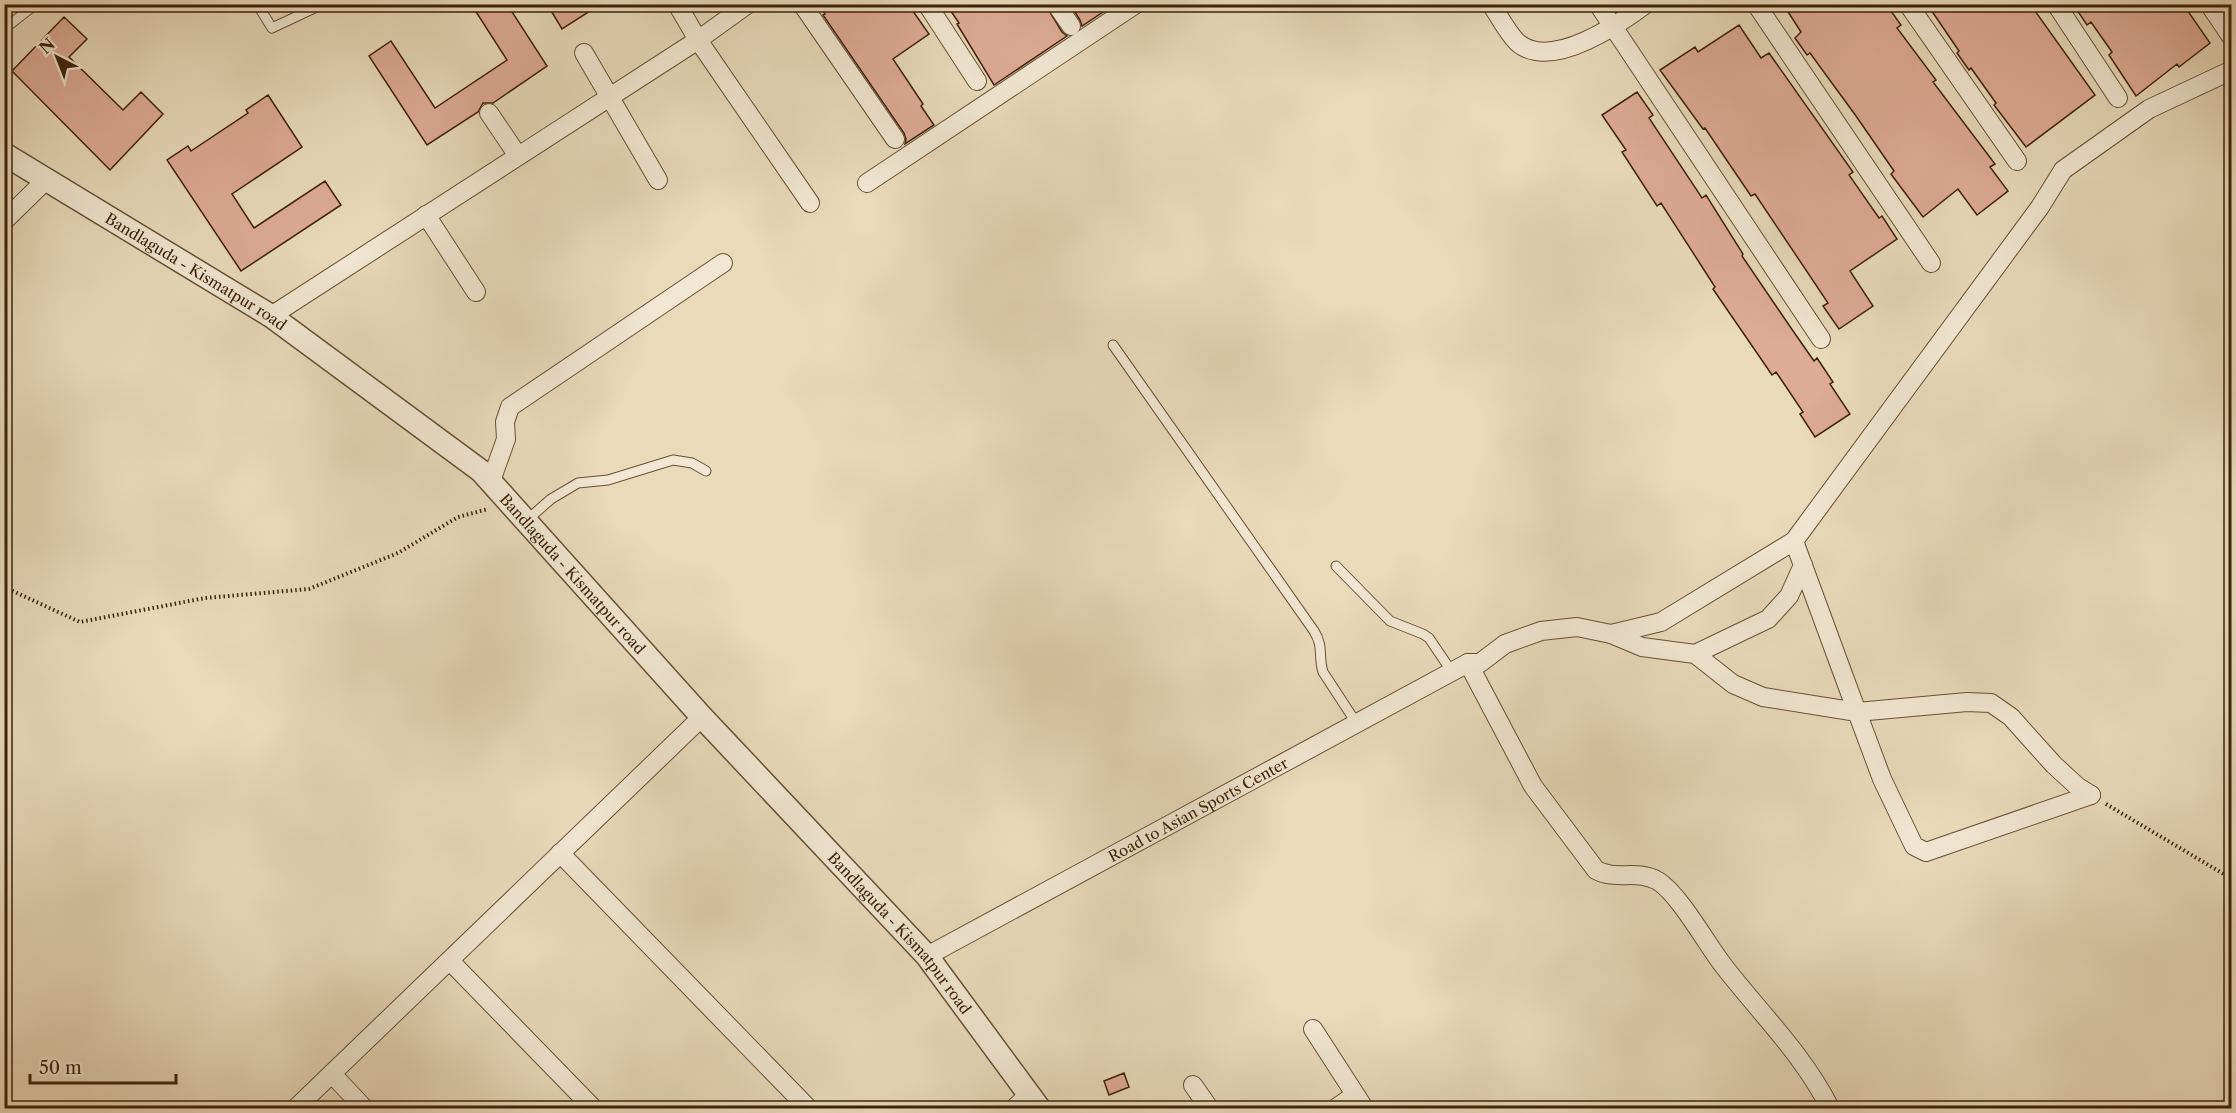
<svg xmlns="http://www.w3.org/2000/svg" width="2236" height="1113" viewBox="0 0 2236 1113" font-family="'Libre Caslon Text',serif">
<style>
.building{fill:#deab95;stroke:#3c220a;stroke-width:1.5}
.lines{fill:none;stroke-linecap:round;stroke-linejoin:round}
.service-casing{stroke:#675036;stroke-width:11}
.minor-casing{stroke:#675036;stroke-width:20}
.tertiary-casing{stroke:#675036;stroke-width:25}
.path{stroke:#3c220a;stroke-width:4;stroke-dasharray:1.5 3;stroke-linecap:butt}
.service{stroke:#f1e7d2;stroke-width:9}
.minor{stroke:#f1e7d2;stroke-width:18}
.tertiary{stroke:#f1e7d2;stroke-width:22}
.labels{text-anchor:middle;dominant-baseline:central;stroke-width:4.5;stroke-linejoin:round;paint-order:stroke}
.street-label{font-size:15px;fill:#3c220a;stroke:#f1e7d2}
</style>
<rect width="100%" height="100%" fill="#e9daba"/>
<filter id="stains"><feTurbulence type="fractalNoise" baseFrequency=".00333" numOctaves="4"/><feColorMatrix values="0 0 0 0 .2 0 0 0 0 .09 0 0 0 0 .02 0 0 0 .5 -.17"/></filter>
<radialGradient id="worn" r=".72"><stop offset=".6" stop-color="#630" stop-opacity="0"/><stop offset="1" stop-color="#630" stop-opacity=".3"/></radialGradient>
<path class="building" d="M471,4H507L547,66L493,103H483L478,112L427,145L369,56L391,41L435,108L507,60Z
M560,4H601L562,29L550,9Z
M819,4H908L929,34L893,59L923,104L921,106L934,125L905,144L906,139L904,133L823,15L825,14Z
M946,4H1045L1062,32L1067,36L994,85L957,24L959,23Z
M1070,4H1115L1082,26L1080,20Z
M1783,4H1886L1901,25L1897,28L1936,80L1933,82L1995,164L1990,167L2008,191L1977,215L1958,189L1923,217L1891,174L1894,171L1856,116L1810,53L1807,55L1795,38L1801,32Z
M1927,4H2030L2095,95L2026,147L1994,105L1996,103L1971,68L1969,70L1957,53L1959,51Z
M2073,4H2183L2210,43L2179,67L2177,64L2136,96L2109,55L2112,52L2091,22L2087,25Z
M64,17L87,39L69,57L123,110L141,92L163,114L110,170L12,71Z
M1739,25L1761,58L1769,53L1853,172L1849,175L1879,218L1882,216L1897,239L1850,271L1873,306L1839,329L1823,306L1828,303L1755,194L1751,196L1705,128L1703,129L1660,70L1695,47L1698,52Z
M1637,92L1653,115L1649,118L1702,198L1706,195L1743,254L1742,256L1791,328L1814,361L1817,358L1833,382L1830,384L1850,414L1815,437L1800,414L1803,412L1776,372L1772,375L1713,289L1715,287L1661,203L1657,206L1622,152L1626,150L1602,115Z
M268,95L302,147L232,194L254,228L325,181L341,205L241,271L167,160L188,146L191,151L248,113L246,110Z
M1124,1073L1129,1087L1109,1095L1104,1081Z"/>
<g class="lines">
<g class="service-casing">
<path id="service" d="M257,4L272,28L323,4
M4,29L36,4
M1113,345L1314,631C1324,647 1318,656 1323,672L1357,724
M526,521L551,499L578,483L608,480L673,460L692,463L706,471
M1336,566L1390,621L1423,634L1429,638L1452,672
M1008,1108L1026,1091"/>
</g>
<g class="minor-casing">
<g id="minor">
<path d="M677,4L698,40L810,203"/>
<path d="M802,4L895,139"/>
<path d="M927,4L977,81"/>
<path d="M1056,4L1071,26"/>
<path d="M1491,4C1499,16 1507,32 1517,42C1550,72 1619,24 1646,4"/>
<path d="M1598,4L1821,339"/>
<path d="M1756,4L1931,263"/>
<path d="M1908,4L2017,161"/>
<path d="M2056,4L2118,98"/>
<path d="M2209,4L2232,38"/>
<path d="M584,53L658,180"/>
<path d="M489,113L518,156"/>
<path d="M867,183L1136,4"/>
<path d="M426,215L476,292"/>
<path d="M4,221L46,180"/>
<path d="M271,316L698,40L748,4"/>
<path d="M491,481L506,439L505,422L510,407L723,263"/>
<path d="M1794,541L2040,207L2063,170L2149,109L2232,70"/>
<path d="M1611,634L1642,647L1695,654L1733,684L1763,697L1857,712L1882,779L1914,846L1926,852L2091,795"/>
<path d="M1695,654L1768,619L1789,596L1803,565"/>
<path d="M1468,663H1480L1505,644L1541,631L1577,627L1611,634L1661,622L1794,541L1857,712L1967,702L1991,703L2011,717L2054,765L2078,787L2091,795"/>
<path d="M1468,663L1533,786L1596,870C1616,881 1638,869 1658,881C1679,894 1706,943 1723,965C1759,1012 1803,1054 1830,1108"/>
<path d="M560,853L808,1108"/>
<path id="s1" d="M927,956L1468,663"/>
<path d="M450,961L593,1108"/>
<path d="M1313,1029L1364,1108"/>
<path d="M332,1074L364,1108"/>
<path d="M1193,1085L1209,1108"/>
<path d="M296,1108L702,717"/>
<path d="M1336,1108L1355,1095"/>
</g>
</g>
<g class="tertiary-casing">
<g id="tertiary">
<path id="s2" d="M4,154L271,316L481,471L702,717L927,956L1039,1108"/>
</g>
</g>
<path class="path" d="M4,587L80,622L205,598L309,589L398,553L458,517L488,509
M2106,804L2232,879"/>
<use href="#service" class="service"/>
<use href="#minor" class="minor"/>
<use href="#tertiary" class="tertiary"/>
</g>
<g class="labels">
<g class="street-label">
<text stroke="none"><textPath href="#s2" startOffset="225">Bandlaguda - Kismatpur road</textPath></text>
<text stroke="none"><textPath href="#s2" startOffset="711">Bandlaguda - Kismatpur road</textPath></text>
<text stroke="none"><textPath href="#s1" startOffset="308">Road to Asian Sports Center</textPath></text>
<text stroke="none"><textPath href="#s2" startOffset="1197">Bandlaguda - Kismatpur road</textPath></text>
</g>
</g>
<rect width="2236" height="1113" fill="none" stroke="#e9daba" stroke-width="24"/>
<rect x="6" y="6" width="2224" height="1101" fill="none" stroke="#3c220a" stroke-width="3"/>
<rect x="12" y="12" width="2212" height="1089" fill="none" stroke="#3c220a" stroke-width="1.5"/>
<g transform="translate(57 57) rotate(318)" stroke="#f1e7d2" stroke-width="4.5" paint-order="stroke">
<path d="M0-4.5L10 22L0 15L-10 22Z" fill="#3c220a"/>
<text y="-9" font-size="16" font-weight="bold" text-anchor="middle" fill="#3c220a">N</text>
</g>
<path d="M30 1074v9h146v-9" fill="none" stroke="#3c220a" stroke-width="3"/>
<text x="39" y="1074" font-size="18" fill="#3c220a" stroke="#f1e7d2" stroke-width="4.5" paint-order="stroke">50 m</text>
<rect width="100%" height="100%" filter="url(#stains)"/>
<rect width="100%" height="100%" fill="url(#worn)"/>
</svg>
